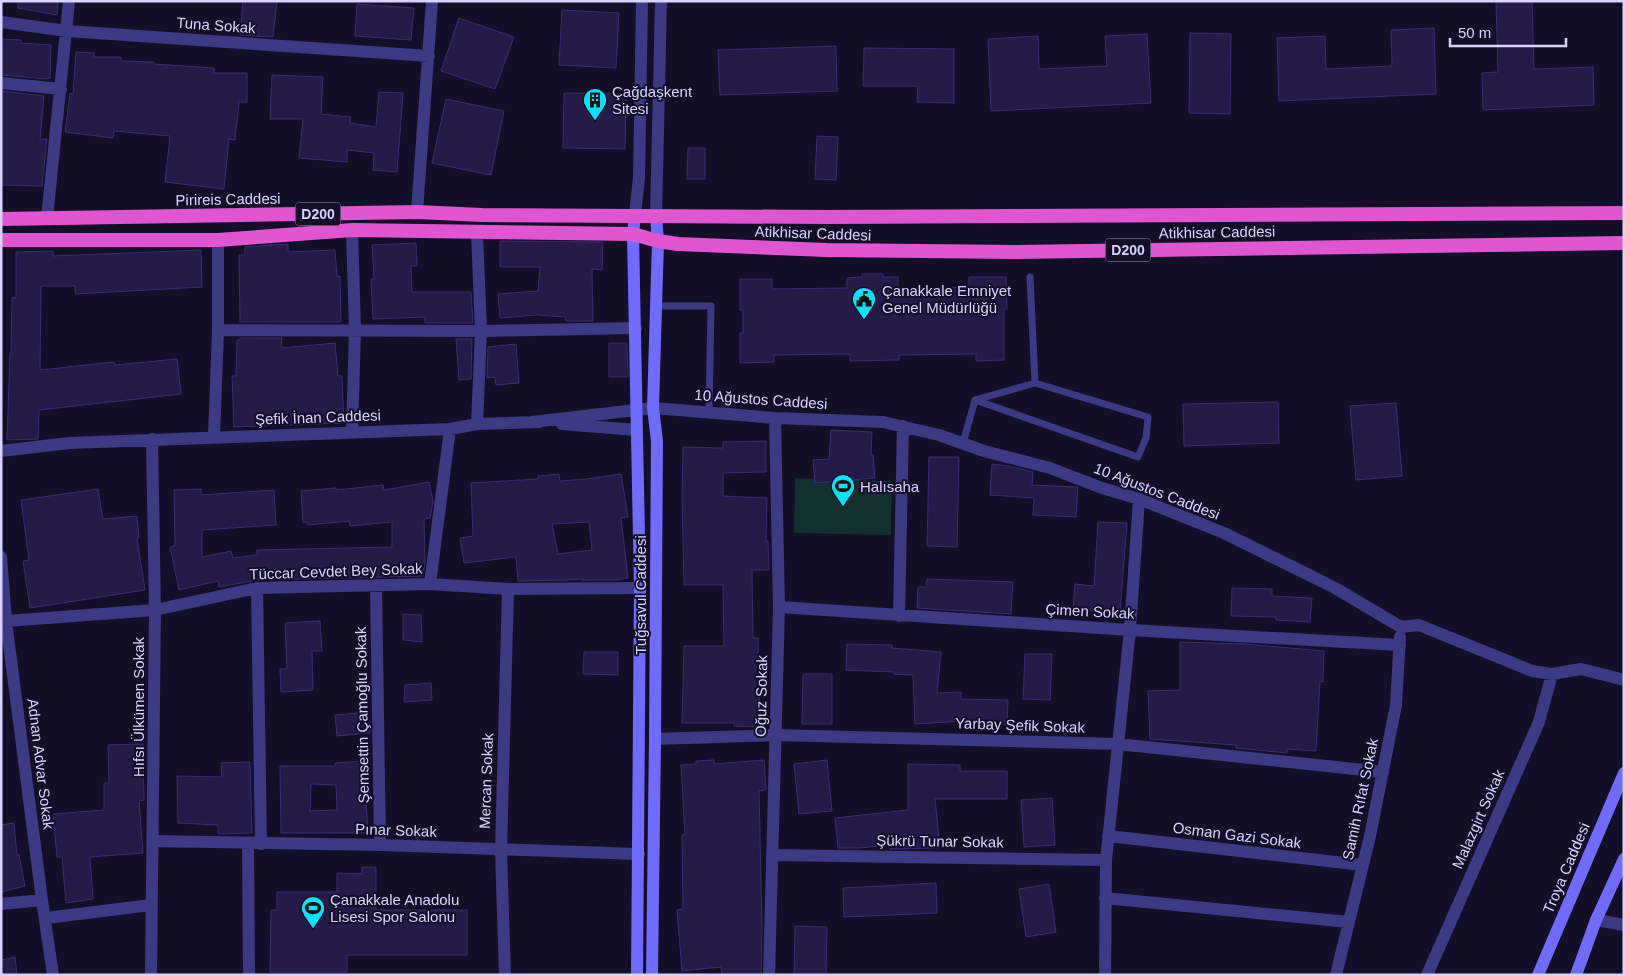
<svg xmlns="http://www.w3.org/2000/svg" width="1625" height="976" viewBox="0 0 1625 976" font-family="Arial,sans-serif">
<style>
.green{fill:#12302f}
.building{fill:#241b47;stroke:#3b2d73;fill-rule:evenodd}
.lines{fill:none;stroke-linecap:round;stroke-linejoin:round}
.service{stroke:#3d3a85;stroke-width:7}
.minor{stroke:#3d3a85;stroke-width:12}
.secondary{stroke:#6f6bff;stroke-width:12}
.trunk{stroke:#e055d1;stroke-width:14}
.labels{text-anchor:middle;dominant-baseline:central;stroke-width:4;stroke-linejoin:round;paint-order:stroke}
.shield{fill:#130f26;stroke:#9e99be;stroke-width:1}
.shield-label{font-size:14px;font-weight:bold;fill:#d9d4ff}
.street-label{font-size:15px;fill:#d9d4ff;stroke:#130f26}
.poi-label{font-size:15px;fill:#d9d4ff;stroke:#130f26;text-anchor:start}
</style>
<rect width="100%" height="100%" fill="#130f26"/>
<path class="green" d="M795,478L892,481L891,535L794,533Z"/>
<path class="building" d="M18,1H58L57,15L18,8Z
M243,1H277L273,37L240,35Z
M1496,1H1532L1534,69L1593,67L1594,105L1483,110L1482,73L1498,72Z
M357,4L414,8L411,40L355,36Z
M562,10L619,13L616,68L559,65Z
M459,18L514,37L495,89L441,71Z
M1434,28L1436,94L1279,101L1277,38L1325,36L1326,69L1392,66L1391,30Z
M1190,33L1231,34L1230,114L1189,113Z
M1147,34L1151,103L991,111L988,39L1038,36L1039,69L1107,66L1105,36Z
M1,39L21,40V43L51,45L50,78L46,79L1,75Z
M836,46L837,91L720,95L718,50Z
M864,48L954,49V103L917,102L918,86H863Z
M76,52L94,53V57H121V61L154,62V64L214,68V73H247V102H239L235,140L229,139L224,189L165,182L170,136L114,131L113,138L65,132L70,93L73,94Z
M272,75L323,77L321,114L351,117L350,123L376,127L379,92L403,93L397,172L373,170L374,153L347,150V162L299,158L303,119H270Z
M1,91L44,96L40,139H47L42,186L1,185Z
M564,93L626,94L625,149L563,148Z
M446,99L504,111L491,175L432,163Z
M817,136L838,137L836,180L815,179Z
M688,148H705V179H687Z
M500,241L603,242L602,270L592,269L593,321H566L565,317L537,315L500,318L498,294L538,291L540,267H500Z
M416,243L417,266H411L412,292H471L473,323H425V317L373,319L371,279H374L372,245Z
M288,244V252L335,250L337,277L340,276L341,322H240L239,255H245V247Z
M201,250L202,287L75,294V286H41L40,370L114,362L115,365L177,359L181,394L39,410L38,439L7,440L10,353H11L12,297L16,298V252L53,251V256Z
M862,274H883V277H898V288L969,287V277H1006L1007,309H1004V360L976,361V354L899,355V360L850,361V354L774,355V362L740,363V333H743V310H740V279H772V289L847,288V278L862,277Z
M240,338H282L281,348L335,343L338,376H342L344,423L234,427L232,376H236L237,340H240Z
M456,339H472L471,379L459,380Z
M609,343H627L628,377H609Z
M516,344L519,383L496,385L495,377L487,378L488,347Z
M1278,402L1279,443L1184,446L1183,404Z
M1396,403L1402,476L1356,480L1350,406Z
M831,430L872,432L871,456L873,455L875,478L815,483L813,460L829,459Z
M766,441V472L723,473V496L767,498L766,541H768L769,570H752L753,638H758L760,727L734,726V723H682L684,646H724L723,585H684L682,498L683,447L723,448V442Z
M929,457H959L957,547L927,546Z
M992,464L1008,466L1033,472L1032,485L1078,487L1076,517L1033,515L1034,498L990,495Z
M559,474L560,481L587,479L621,474L628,517L621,518L628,578L614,580H582V579L566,580L518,581L516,557L464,563L460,538L473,536L471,483L538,479V476ZM589,522L592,550L558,554L552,524Z
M429,482L433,501L430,518L424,519L425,561L423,576L257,580L219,587L218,581L179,590L170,547L175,546L174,490L201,489V495L274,490L276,525L202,530V557L231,551L233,558L257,555V550L392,547V522L350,526L349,521L308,525L307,522L303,523L301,491L336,488V490L383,485L384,490Z
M98,489L103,519L137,516L139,537L137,538L145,590L30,608L23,561L29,560L21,500Z
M1098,522L1127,523L1120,613L1073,610L1075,584L1094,586Z
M927,579L1013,582L1011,614L917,608L918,587H926Z
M1232,588L1272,589V596L1312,598L1310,622L1276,620V617L1231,616Z
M403,614L421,615L422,642L403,640Z
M320,621L322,651H312L313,690L281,692L280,669H287L285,623Z
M1180,642L1244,644L1324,651L1323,682L1320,681L1316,751L1287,749V753L1236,748V745L1150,739L1148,691L1180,690Z
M847,644L892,645V648L941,652L937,693L961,692V699L1008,700L1007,724L965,723V721L915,724L913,675L894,674V672L846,670Z
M584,652H618V675L583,674Z
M1025,654H1052L1050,700L1023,699Z
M803,674H832V724H802Z
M431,683L432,700L404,702L405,685Z
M368,712L370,733L337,736L335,715Z
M143,744L144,800L139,801L143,853L90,857L93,899L66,903L62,857H57L53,814L104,810V783H109L108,745Z
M714,760V764L764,760L766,790L759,791L762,928L761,975H722L721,967L682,971L677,910L683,909L682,835H685L681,765L696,764V761Z
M827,760L832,811L799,814L794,764Z
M366,761L369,799L366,800L368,833H281L280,766H335V763ZM311,784L336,785L337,810L310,811Z
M250,762L252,833L218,834V825L178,823L177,776L222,777L221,763Z
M908,764L960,765V771H1007V799H935L940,848L890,849L889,845L859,848H838L835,818L908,810Z
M1052,798L1055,845L1024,847L1021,800Z
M14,823L17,855H19L25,886L1,892V825Z
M362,867H376V910H467V955H347V972H270L271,910H277V892H337V873L362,874Z
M936,883L937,913L844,917L843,888Z
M1049,884L1056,932L1026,937L1019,889Z
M795,926L827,927L826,975H794Z
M15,957L17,975H1V960Z"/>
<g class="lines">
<path class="service" d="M656,306H711L709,413
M975,400L1035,383
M963,443L975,400L1138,457L1146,438L1148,417L1035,383L1030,277"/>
<path class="minor" d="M1,22L67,31L429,56
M1,83L61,89
M417,212L432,1
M635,215L639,178L642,1
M656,216L661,1
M47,218L69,1
M477,232L481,331L477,424
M218,330L481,331L636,328
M532,422L653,408L775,418L883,422L939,435L984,451L1050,468L1102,488L1139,499L1224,533L1305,573L1335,588L1401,627L1419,625L1532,671L1552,674L1581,669L1624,680
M562,424L636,430
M352,432L355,330L352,230
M214,437L218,330V240
M1,451L69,443L450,429L477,424L539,422
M1,557L6,621L42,900L53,975
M430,584L450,429
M376,585L380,845
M257,588L261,844
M779,607L1130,630L1400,645
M899,616L903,426
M6,621L155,610L257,588L430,584L508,589L640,588
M655,739L776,735L1118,744L1383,772
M1108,836L1363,865
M153,841L380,845L639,854
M248,843L249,975
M773,855L1106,860
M1105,898L1349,922
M1,904L42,900
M46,918L151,905
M1596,920L1624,925
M151,975L155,610L152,439
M505,975L501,851L508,589
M769,975L779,607L775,418
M1105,975L1106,860L1130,630L1139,499
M1336,975L1370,836L1396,705L1400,637
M1427,975L1539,722L1552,674"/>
<path class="secondary" d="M635,215L633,234L640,588L637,975
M652,975L655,739L657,441L653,408L658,241L656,216
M1538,975L1624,773
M1576,975L1596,920L1624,859"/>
<path class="trunk" d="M1,219L417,212L482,215L827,217L1624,213
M1,240H218L352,230L633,234L658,241L678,244L827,250L1016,252L1624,243"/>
</g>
<defs>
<g id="building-pin" transform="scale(1.25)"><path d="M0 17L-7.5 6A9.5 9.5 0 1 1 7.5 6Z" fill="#00e5ff" stroke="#130f26"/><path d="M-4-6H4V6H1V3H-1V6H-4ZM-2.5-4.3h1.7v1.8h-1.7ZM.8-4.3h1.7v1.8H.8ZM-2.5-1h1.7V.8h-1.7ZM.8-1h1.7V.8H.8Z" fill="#111"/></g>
<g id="civic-pin" transform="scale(1.25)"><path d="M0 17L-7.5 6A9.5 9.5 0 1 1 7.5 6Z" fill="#00e5ff" stroke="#130f26"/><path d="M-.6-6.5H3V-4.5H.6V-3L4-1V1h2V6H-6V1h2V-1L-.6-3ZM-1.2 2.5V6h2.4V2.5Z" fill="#111"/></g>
<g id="stadium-pin" transform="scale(1.25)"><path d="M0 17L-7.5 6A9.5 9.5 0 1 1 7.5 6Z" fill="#00e5ff" stroke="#130f26"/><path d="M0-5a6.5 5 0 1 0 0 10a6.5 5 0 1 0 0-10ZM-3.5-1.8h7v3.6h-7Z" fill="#111"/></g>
</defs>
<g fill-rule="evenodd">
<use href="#building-pin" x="595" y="100"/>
<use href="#civic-pin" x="864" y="299"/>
<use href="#stadium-pin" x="843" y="486"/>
<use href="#stadium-pin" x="313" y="908"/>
</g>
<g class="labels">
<g class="shield">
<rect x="295.5" y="202.5" width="45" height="23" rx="4"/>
<rect x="1105.5" y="238.5" width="45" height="23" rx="4"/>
</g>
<g class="shield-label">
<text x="318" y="214">D200</text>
<text x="1128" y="250">D200</text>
</g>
<g class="street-label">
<text transform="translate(216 25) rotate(4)">Tuna Sokak</text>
<text transform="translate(228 199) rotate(-1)">Pirireis Caddesi</text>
<text transform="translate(1217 232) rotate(-1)">Atikhisar Caddesi</text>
<text transform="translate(813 233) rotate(2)">Atikhisar Caddesi</text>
<text transform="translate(761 399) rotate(4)">10 Ağustos Caddesi</text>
<text transform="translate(318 417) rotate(-2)">Şefik İnan Caddesi</text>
<text transform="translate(1157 491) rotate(21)">10 Ağustos Caddesi</text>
<text transform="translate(336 571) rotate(-2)">Tüccar Cevdet Bey Sokak</text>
<text transform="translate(640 595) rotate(-90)">Tuğsavul Caddesi</text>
<text transform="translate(1090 611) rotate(3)">Çimen Sokak</text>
<text transform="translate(761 696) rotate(-89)">Oğuz Sokak</text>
<text transform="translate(138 707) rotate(-90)">Hıfsı Ülkümen Sokak</text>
<text transform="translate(362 715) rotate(-91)">Şemsettin Çamoğlu Sokak</text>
<text transform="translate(1020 725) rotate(2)">Yarbay Şefik Sokak</text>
<text transform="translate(41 764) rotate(83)">Adnan Advar Sokak</text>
<text transform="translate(486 781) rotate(-88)">Mercan Sokak</text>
<text transform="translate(1360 799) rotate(-78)">Samih Rıfat Sokak</text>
<text transform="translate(1478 819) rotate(-66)">Malazgirt Sokak</text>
<text transform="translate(396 830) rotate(2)">Pınar Sokak</text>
<text transform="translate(1237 835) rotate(7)">Osman Gazi Sokak</text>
<text transform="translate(940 841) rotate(1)">Şükrü Tunar Sokak</text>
<text transform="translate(1566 868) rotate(-67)">Troya Caddesi</text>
</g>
<g class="poi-label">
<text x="612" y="91">Çağdaşkent<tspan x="612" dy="17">Sitesi</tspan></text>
<text x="882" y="290">Çanakkale Emniyet<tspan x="882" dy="17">Genel Müdürlüğü</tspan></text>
<text x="860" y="486">Halısaha</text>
<text x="330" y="899">Çanakkale Anadolu<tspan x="330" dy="17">Lisesi Spor Salonu</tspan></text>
</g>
</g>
<rect width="1625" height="976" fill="none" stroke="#d9d4ff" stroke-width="5"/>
<path d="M1450 38v8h116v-8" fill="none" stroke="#d9d4ff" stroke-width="2.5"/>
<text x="1458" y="38" font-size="15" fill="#d9d4ff" stroke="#130f26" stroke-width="4" paint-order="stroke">50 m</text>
</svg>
